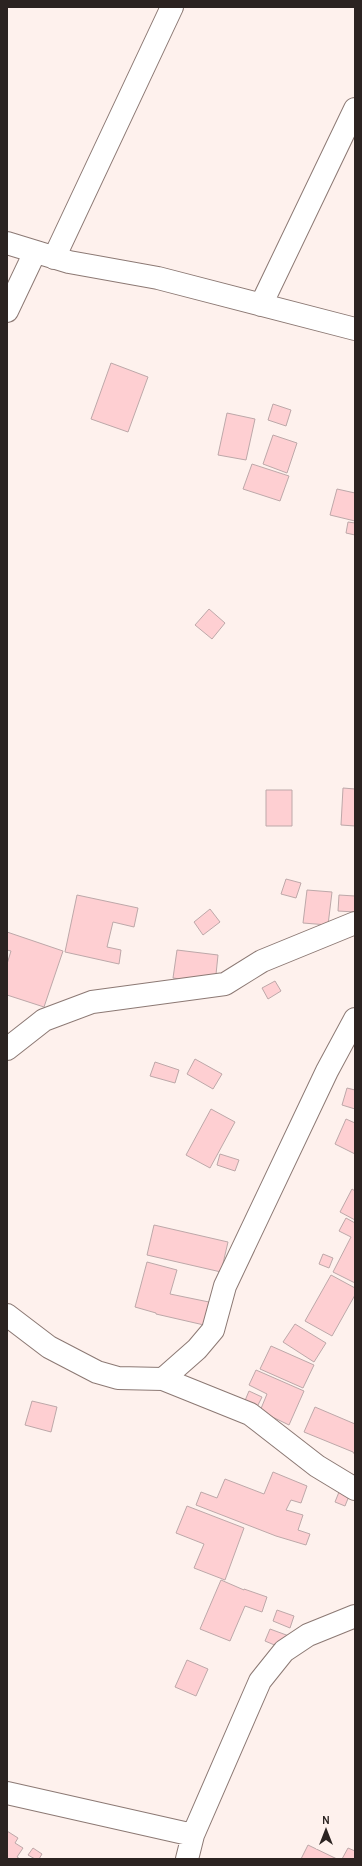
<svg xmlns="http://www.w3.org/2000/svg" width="362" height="1866" viewBox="0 0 362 1866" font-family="Karla,sans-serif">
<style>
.building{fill:#fecfd2;stroke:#bda8a9}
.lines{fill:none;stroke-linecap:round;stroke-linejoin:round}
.minor-casing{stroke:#8c7974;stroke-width:24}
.minor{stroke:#fff;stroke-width:22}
</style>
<rect width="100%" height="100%" fill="#fef1ed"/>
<path class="building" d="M111,363L148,377L128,432L91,419Z
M273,404L291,410L286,426L268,420Z
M227,413L255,419L246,460L218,455Z
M273,435L297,443L287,473L263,464Z
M252,464L289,476L280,501L243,489Z
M337,489L355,493V521L330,515Z
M348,522L355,523V535L346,533Z
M209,609L225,623L212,639L195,625Z
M343,788L355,789V826L341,825Z
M266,790H292V826H266Z
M286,879L301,883L296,898L281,894Z
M307,890L332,892L328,925L303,923Z
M77,895L138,908L134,927L113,922L107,947L121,950L119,964L65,952Z
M339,895L355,896V912L338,911Z
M210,909L220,922L203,935L194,922Z
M7,932L63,951L44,1007L7,995V964L11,951L7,950Z
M177,950L218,955L215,984L173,978Z
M275,981L281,991L268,999L262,988Z
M195,1059L222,1074L213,1089L187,1074Z
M155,1062L179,1070L175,1083L150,1076Z
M347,1088L355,1090V1109L342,1105Z
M211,1109L235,1122L210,1168L186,1155Z
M346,1119L355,1123V1154L335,1144Z
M220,1154L239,1160L235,1171L217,1165Z
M352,1189L355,1191V1220L340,1212Z
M346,1218L355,1223V1283L333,1272L351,1237L339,1231Z
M154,1225L228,1242L221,1272L147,1255Z
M323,1254L333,1258L329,1268L319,1264Z
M147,1262L177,1270L170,1294L209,1302L204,1325L156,1314V1313L135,1307Z
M331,1275L355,1288V1295L332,1336L305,1321Z
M295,1324L326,1343L314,1362L283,1342Z
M271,1346L314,1365L303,1388L260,1369Z
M256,1370L304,1391L289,1425L260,1411L267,1394L249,1385Z
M249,1391L262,1397L256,1409L244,1403Z
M32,1401L57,1407L51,1432L25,1425Z
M315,1407L355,1424V1455L353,1452L304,1432Z
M273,1472L307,1486L301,1503L291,1500L286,1510L303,1515L298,1530L310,1534L306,1545L276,1536L196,1505L201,1492L217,1498L225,1479L264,1494Z
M339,1492L349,1496L345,1506L335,1502Z
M187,1506L244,1528L225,1580L194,1568L204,1544L176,1533Z
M221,1580L244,1590V1589L267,1597L262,1612L245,1606L230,1641L200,1629Z
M277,1610L294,1616L290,1628L273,1621Z
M270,1629L289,1636L284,1649L265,1641Z
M187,1660L208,1669L196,1696L175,1687Z
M7,1831L18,1838L15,1843L23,1848L17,1857L20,1859H7Z
M308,1845L337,1859H301Z
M33,1848L42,1854L39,1859H35L28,1855Z
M348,1848L355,1851V1859H342Z"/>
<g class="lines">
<g class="minor-casing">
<path id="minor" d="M7,243L69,262L158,278L355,329
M54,258L172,7
M261,305L355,109
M7,311L35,252
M7,1049L44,1020L92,1002L225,984L262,961L355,923
M7,1315L49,1347L97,1372L118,1378L163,1379L250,1414L317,1466L355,1489
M163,1379L197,1349L213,1330L225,1286L327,1071L355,1019
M7,1793L193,1835
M187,1859L193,1835L260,1681L284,1651L308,1635L355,1616"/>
</g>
<use href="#minor" class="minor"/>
</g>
<rect width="362" height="1866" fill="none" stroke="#2b2321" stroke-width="16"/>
<g transform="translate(326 1830)" stroke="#fef1ed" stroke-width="3" paint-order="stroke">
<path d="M0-3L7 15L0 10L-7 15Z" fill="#2b2321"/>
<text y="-6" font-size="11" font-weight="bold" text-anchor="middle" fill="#2b2321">N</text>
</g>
</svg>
